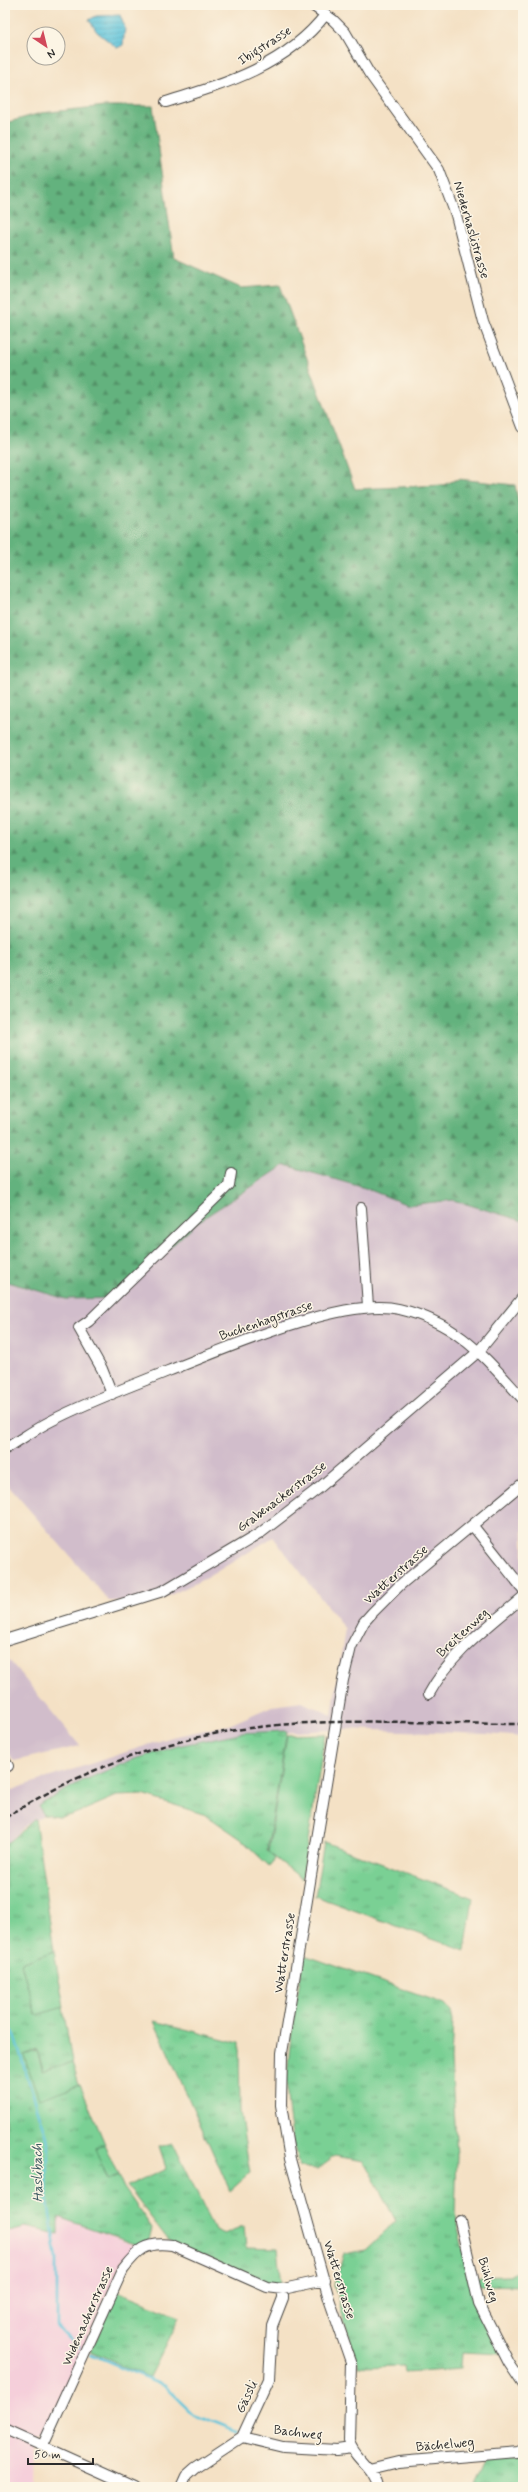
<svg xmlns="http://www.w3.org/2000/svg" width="528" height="2492" viewBox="0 0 528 2492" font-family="Mynerve,sans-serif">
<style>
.built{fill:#f5cfda}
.industrial{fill:#d1bdcb}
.grass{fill:url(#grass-tufts);stroke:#527e60}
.forest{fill:url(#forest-firs);stroke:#476e54}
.garden{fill:#7ad094;stroke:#527e60}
.water{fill:url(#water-rules);stroke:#457884}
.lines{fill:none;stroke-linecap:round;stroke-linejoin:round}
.stream{stroke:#5fc5dc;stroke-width:2.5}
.minor-casing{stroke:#494642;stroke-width:12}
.minor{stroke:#fff;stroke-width:10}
.rail{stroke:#2b2b2b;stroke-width:2.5;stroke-dasharray:6 3;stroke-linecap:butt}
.labels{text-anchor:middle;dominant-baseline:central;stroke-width:3;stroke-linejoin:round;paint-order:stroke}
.street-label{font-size:13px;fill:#2b2b2b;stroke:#fcf5e5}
.water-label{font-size:14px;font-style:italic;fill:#3b5960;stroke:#fcf5e5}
</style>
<defs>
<pattern id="grass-tufts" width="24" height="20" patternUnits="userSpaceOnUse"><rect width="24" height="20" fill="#7ad094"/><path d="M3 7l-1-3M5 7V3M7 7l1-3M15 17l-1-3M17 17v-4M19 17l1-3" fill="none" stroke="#64a979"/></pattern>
<pattern id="forest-firs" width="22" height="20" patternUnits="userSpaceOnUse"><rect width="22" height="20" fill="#63b27e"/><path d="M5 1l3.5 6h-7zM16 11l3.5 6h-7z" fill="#529167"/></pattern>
<pattern id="water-rules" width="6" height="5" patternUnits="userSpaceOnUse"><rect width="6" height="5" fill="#5fc5dc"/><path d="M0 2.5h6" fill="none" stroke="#53a9bd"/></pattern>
</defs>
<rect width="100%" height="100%" fill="#fcf5e5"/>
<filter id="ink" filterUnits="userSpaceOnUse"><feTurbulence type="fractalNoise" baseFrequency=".025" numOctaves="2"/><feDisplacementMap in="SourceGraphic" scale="8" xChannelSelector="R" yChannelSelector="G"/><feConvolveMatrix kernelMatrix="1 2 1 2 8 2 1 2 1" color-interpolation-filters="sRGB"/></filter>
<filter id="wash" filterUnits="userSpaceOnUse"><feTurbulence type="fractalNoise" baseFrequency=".012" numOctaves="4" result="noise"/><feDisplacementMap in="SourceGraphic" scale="16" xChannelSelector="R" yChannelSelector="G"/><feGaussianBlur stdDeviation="0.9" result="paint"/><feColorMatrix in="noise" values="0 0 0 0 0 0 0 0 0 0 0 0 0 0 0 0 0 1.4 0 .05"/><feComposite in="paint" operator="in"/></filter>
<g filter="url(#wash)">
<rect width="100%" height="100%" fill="#f4e1c5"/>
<path class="built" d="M58,2217L139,2246L122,2260L45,2433L33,2437L32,2487H5V2232L25,2227L58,2234Z"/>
<path class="industrial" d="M285,1165L365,1188L408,1205L453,1200L523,1221V1737L486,1734L345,1729L242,1735L69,1801L26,1825L5,1846V1794L20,1787L172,1737L229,1725L272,1706L302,1702L332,1715L345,1629L273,1537L208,1577L158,1601H109L5,1482V1281L66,1299L196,1223Z
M5,1655L80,1746L14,1761L5,1748Z"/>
<path class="grass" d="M287,1731L267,1851L275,1859L269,1866L241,1839L206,1815L143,1795L117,1796L72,1815L59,1817L43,1815L38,1806L80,1782L132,1760L178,1746L240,1733Z
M35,1819L54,1951L21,1963L36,2015L63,2007L72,2062L44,2071L37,2050L24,2055L39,2098L80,2085L105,2144L95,2149L108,2180L118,2175L124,2188L152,2228L149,2240L140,2245L58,2217V2234L25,2227L5,2232V1846Z
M324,1842L473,1898L465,1951L315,1896Z
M304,1955L445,2004L451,2011L453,2020L451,2060L457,2156L455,2215L475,2300L500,2354L462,2352L461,2368L405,2372L404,2366L358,2367L334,2285L344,2254L365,2250L396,2221L364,2161L335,2156L317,2169L299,2167C293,2142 288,2118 287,2092C287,2046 297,2001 304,1955Z
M154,2021L239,2043L240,2112L250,2173L230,2191Z
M173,2143L215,2230L224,2234L244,2226L246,2248L277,2249L281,2284L266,2283L169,2241L127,2186L166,2168L159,2147Z
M523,2269V2286L478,2285L475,2277L508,2276Z
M117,2292L179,2317L149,2377L91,2351Z
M503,2456L523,2461V2487H475L489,2457Z"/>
<path class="forest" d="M105,106H153L174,258L241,288L280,285L355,489L443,485L458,479L515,485L523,525V1221L453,1200L408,1205L365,1188L285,1165L196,1223L116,1298L66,1299L5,1281V123L41,113Z"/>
<path class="garden" d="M325,1734L302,1879L268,1852L287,1735Z
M54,1951L64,2007L36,2015L21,1963Z
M37,2051L43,2071L72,2062L79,2085L39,2099L24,2055Z
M104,2144L118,2175L108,2179L95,2149Z"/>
<path class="water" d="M120,15L125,28L123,45L117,48L97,32L89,20L96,16Z"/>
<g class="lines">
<path class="stream" d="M5,2021L14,2035L48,2141L47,2197L57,2258V2327L78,2348
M91,2354L164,2385L194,2414L237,2431"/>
</g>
</g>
<g filter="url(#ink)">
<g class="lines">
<g class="minor-casing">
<path id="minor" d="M312,5L333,20L345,32L369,73L439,170L456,215L483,321L523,427
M166,102C225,84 286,66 326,14
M361,1208L368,1306
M112,1394L102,1369L79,1328L89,1321L229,1185L231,1173
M5,1449C20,1440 35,1429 51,1421C89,1401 129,1387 168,1371C223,1350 343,1296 399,1309C459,1323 484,1357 523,1399
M473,1526L523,1589
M5,1640L163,1591L259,1534L319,1488L479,1351L523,1297
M429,1694C451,1653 488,1627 523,1597
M5,1761L8,1766
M460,2221L479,2304L509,2363L523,2384
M5,2429L134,2487
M242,2437L283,2447L337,2450L351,2448
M43,2445L123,2269C138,2250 146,2241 172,2245L267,2287L283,2289L325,2280
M369,2469L398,2462L517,2452L523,2449
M181,2487L186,2476L195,2468L242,2437L269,2379L272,2326L283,2298V2289
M377,2487C374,2467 354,2459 349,2441L351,2362L329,2299L290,2159L281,2105L282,2053L343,1680L351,1647L364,1622L372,1613L400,1585L523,1483"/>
</g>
<use href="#minor" class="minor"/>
<path class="rail" d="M5,1818C81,1769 169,1737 259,1727C346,1717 436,1724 523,1724"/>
</g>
</g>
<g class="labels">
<g class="street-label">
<text transform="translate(265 46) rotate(-33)">Ibigstrasse</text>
<text transform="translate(471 230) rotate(74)">Niederhaslistrasse</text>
<text transform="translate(266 1321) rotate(-19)">Buchenhagstrasse</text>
<text transform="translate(282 1497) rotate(-37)">Grabenackerstrasse</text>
<text transform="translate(396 1575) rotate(-42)">Watterstrasse</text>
<text transform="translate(463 1633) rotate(-43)">Breitenweg</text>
<text transform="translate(285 1953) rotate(-81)">Watterstrasse</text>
<text transform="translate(339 2280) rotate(73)">Watterstrasse</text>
<text transform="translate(488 2280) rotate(74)">Bühlweg</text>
<text transform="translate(88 2316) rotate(-66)">Widenacherstrasse</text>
<text transform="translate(247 2397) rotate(-65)">Gässli</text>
<text transform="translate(298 2433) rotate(7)">Bachweg</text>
<text transform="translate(445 2445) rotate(-5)">Bächelweg</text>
</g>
<g class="water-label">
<text transform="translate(38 2173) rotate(-91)">Haslibach</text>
</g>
</g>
<rect width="528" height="2492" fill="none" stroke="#fcf5e5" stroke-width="20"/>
<g transform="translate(46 46) rotate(145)"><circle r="19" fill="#fcf5e5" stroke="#a8a49b"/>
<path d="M0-3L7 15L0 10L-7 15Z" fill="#d1495b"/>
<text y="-6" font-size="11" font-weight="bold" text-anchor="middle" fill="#2b2b2b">N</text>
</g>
<path d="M28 2458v6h65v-6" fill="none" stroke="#2b2b2b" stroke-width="2"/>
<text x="34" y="2458" font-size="12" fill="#2b2b2b" stroke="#fcf5e5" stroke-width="3" paint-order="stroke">50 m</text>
</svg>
